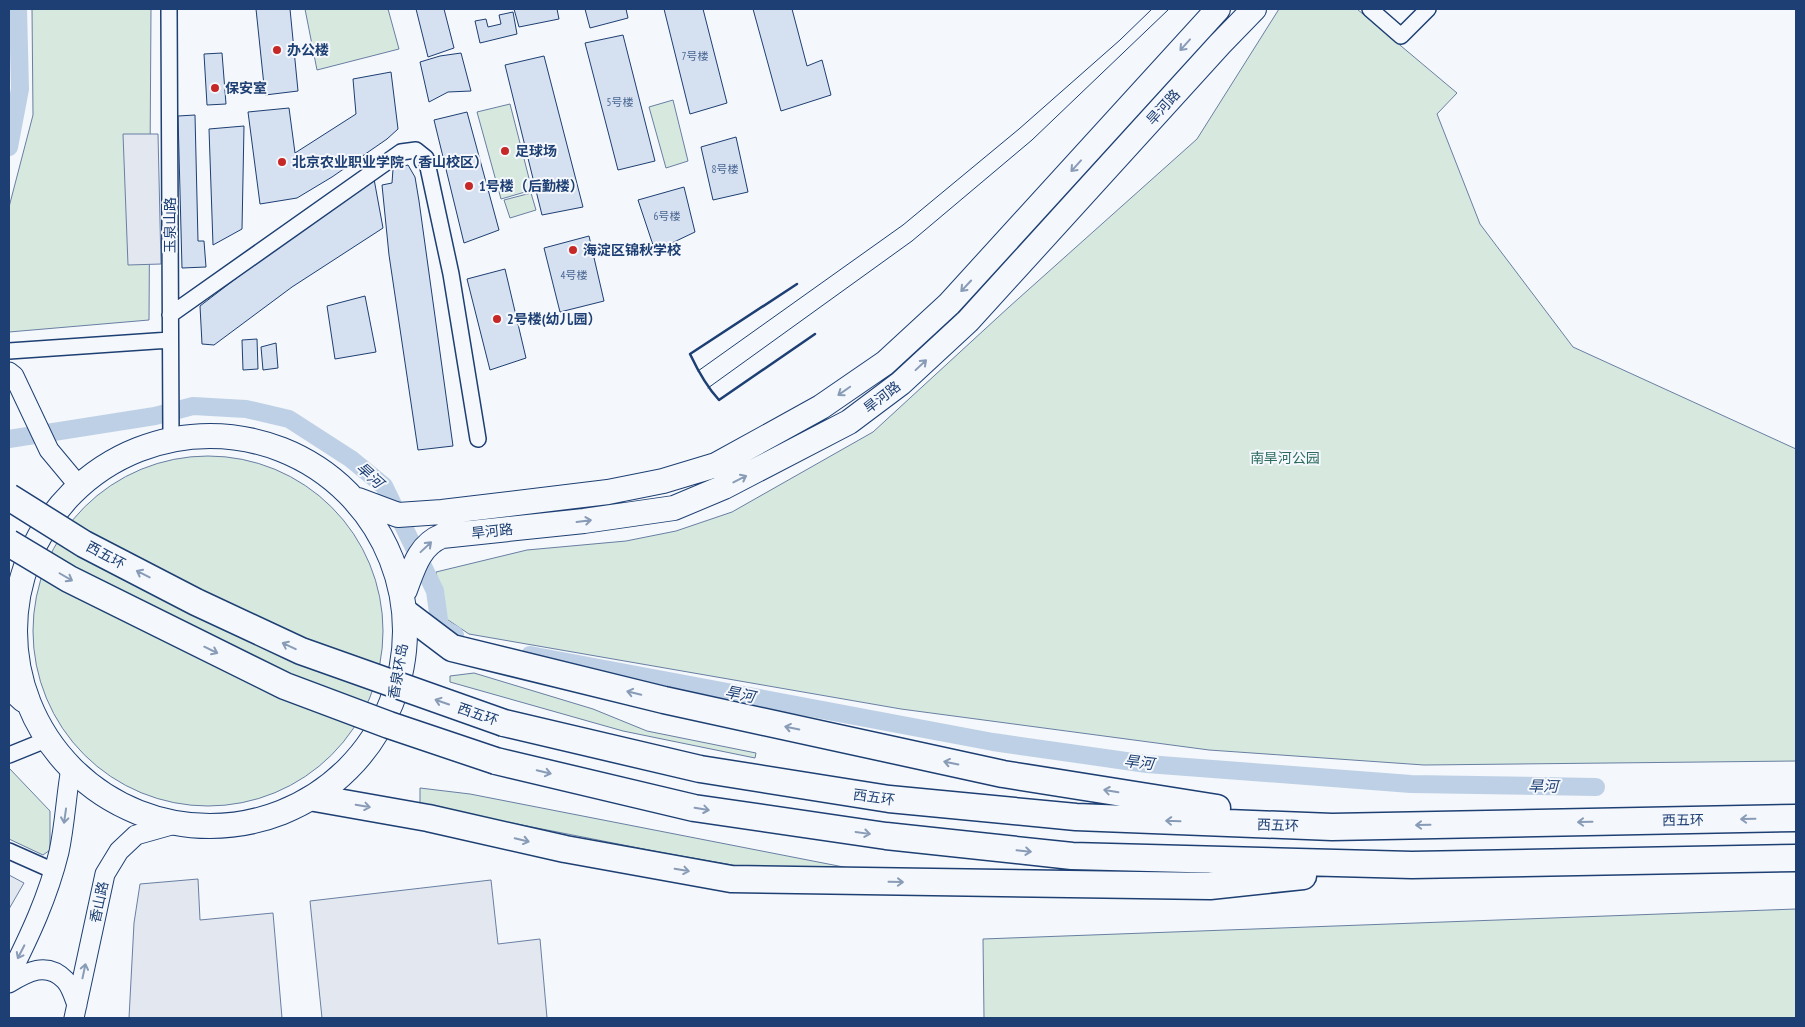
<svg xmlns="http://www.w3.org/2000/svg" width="1805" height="1027" viewBox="0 0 1805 1027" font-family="'PT Sans Narrow','Noto Sans SC',sans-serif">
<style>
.green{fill:#d7e8df;stroke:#687fa3}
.parking{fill:#e3e8f0;stroke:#687fa3}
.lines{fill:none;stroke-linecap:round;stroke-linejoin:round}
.canal{stroke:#bed0e5;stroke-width:18}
.building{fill:#d5e0f0;stroke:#1d3f73}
.minor-casing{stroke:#1d3f73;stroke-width:18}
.tertiary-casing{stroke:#1d3f73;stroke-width:21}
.primary-casing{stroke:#1d3f73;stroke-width:26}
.motorway-casing{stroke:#1d3f73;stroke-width:29}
.minor{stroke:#f4f7fb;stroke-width:15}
.tertiary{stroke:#f4f7fb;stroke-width:19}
.primary{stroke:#f4f7fb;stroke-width:24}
.motorway{stroke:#f4f7fb;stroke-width:26}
.tram{stroke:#1d3f73;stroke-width:1}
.motorway-bridge-casing{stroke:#1d3f73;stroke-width:29;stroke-linecap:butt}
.motorway-bridge{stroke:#f4f7fb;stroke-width:26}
.wall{stroke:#1d3f73;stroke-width:2.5}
.oneway{stroke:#889bb7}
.poi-dot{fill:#c62828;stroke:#f4f7fb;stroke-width:2}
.labels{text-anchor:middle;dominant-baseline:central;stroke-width:4;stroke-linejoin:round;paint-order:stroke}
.number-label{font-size:11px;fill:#4b6792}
.poi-label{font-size:14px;font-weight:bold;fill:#1d3f73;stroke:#f4f7fb;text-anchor:start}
.street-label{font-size:14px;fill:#1d3f73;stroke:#f4f7fb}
.park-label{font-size:14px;fill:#2c6c60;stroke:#f4f7fb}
.water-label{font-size:15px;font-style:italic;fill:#1d3f73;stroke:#f4f7fb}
</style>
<rect width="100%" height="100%" fill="#f4f7fb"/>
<path class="green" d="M32,9H151L149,320L9,332V207L33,115Z
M305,9H388L399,49L317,70Z
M1279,9H1357L1457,93L1437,114L1480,224L1573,347L1796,449V761L1424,765L1209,750L901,709L469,634L445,618L436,572L527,550L626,541L676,531L732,512L873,432L1009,307L1197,139Z
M673,100L688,161L666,168L649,107Z
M510,104L532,190L501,199L477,112Z
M531,193L536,210L510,218L504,200Z
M33 631a175 175 0 1 1 350 0a175 175 0 1 1-350 0Z
M474,673L593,709L647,731L756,753L755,758L623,731L450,682V676Z
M9,768L50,811V850L43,855L9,839Z
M420,788L470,794L864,871L738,866L664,853L420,805Z
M1796,909V1018H984L983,939Z"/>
<path class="parking" d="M123,134H158L161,264L128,265Z
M9,875L24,883L9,909Z
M198,879L200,920L273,913L282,1018H129L134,923L140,884Z
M491,880L498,944L540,939L547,1018H322L310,901Z"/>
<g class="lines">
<path class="canal" d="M9,147L20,89L18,9
M9,439L155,416L193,406L246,409L289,419L351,459L384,486L435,591L440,627L455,635
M530,655L993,742L1147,764L1411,784L1596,787"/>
</g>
<path class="building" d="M256,9H290L298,91L265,95Z
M416,9H444L454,48L428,57Z
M514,9H557L559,19L519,27Z
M585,9H626L628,18L590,28Z
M664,9H703L727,103L690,114Z
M753,9H792L807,66L822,60L831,95L781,111Z
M513,12L517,34L480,43L475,21L486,19L488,27L501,24L499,15Z
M623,35L655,161L618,170L585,43Z
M222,53L226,104L207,105L204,54Z
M461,53L471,91L448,92L429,102L420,62L440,56Z
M544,56L583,207L542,215L505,65Z
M391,72L398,129L387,139L332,177L297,198L260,204L248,112L289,108L295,153L356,114L353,79Z
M467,112L499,230L464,243L434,120Z
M195,115L198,241H204L206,267L182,268L178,116Z
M244,126L242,229L213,245L209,129Z
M736,137L748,192L713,200L701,147Z
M408,165L415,177L419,201L453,446L418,450L389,255L382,185L392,183L393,169Z
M374,179L383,228L292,287L214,345L202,344L200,306L264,257Z
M684,187L695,232L655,251L638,200Z
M589,236L604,301L560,312L544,248Z
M505,269L526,358L490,370L467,279Z
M365,296L376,352L335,359L327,306Z
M257,339L258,369L243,370L242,340Z
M276,343L278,368L263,370L261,347Z"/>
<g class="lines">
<g class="minor-casing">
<path id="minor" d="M169,9L171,440
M1370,9L1401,36L1428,9
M170,315L401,152L416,150L426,158L451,274L478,439
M9,351L170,340
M9,755L46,740
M9,851L54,871"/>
</g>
<g class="tertiary-casing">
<path id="tertiary" d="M9,372L14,376L49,450L79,486
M9,599L20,591
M9,690L22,702
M9,977C30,935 48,897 59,852C65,824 66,796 71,768
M9,983C27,972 47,961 65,980C71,986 74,997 77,1005
M74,1018L105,874L119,851L136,835L175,824"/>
</g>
<g class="primary-casing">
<path id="primary" d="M15 631a195 195 0 1 1 390 0a195 195 0 1 1-390 0Z
M358,500L398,515L442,512L608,492L663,481L716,465L821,407L885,363L949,304L1218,9
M405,590C413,569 419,545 442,536L584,521L674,508L724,487L849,422L901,383L968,321L1220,44L1254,9"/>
</g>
<g class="motorway-casing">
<path id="motorway" d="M407,614L452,648L664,700L1003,774L1217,808
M504,723L700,769L889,799L1076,817L1332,827L1796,818
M496,761L694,808L886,836L1072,856L1412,865L1796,858
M315,798L428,818L565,849L731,879L1210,886L1303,876"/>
</g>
<use href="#minor" class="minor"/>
<use href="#tertiary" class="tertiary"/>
<use href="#primary" class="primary"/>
<use href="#motorway" class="motorway"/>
<path class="tram" d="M698,371L903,225L1019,129L1120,40L1152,9
M708,388L912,241L1032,140L1169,9"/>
<g class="motorway-bridge-casing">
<path id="motorway-bridge" d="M9,497L84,544L196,602L301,651L504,723
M9,543L69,579L285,686L389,725L496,761"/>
</g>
<use href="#motorway-bridge" class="motorway-bridge"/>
<path class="wall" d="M797,284L690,354C698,371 706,386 719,400L815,334"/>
</g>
<defs><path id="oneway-shaft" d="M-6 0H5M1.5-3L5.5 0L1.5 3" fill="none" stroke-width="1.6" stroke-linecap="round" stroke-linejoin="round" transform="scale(1.25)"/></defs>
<g class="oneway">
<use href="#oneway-shaft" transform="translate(1185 45) rotate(132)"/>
<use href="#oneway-shaft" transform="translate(1076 166) rotate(132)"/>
<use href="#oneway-shaft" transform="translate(966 286) rotate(133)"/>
<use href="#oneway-shaft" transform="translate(921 365) rotate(-43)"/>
<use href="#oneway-shaft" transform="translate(844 391) rotate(145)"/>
<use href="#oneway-shaft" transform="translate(740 479) rotate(-27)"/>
<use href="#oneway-shaft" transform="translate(584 521) rotate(-7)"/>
<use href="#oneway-shaft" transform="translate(426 547) rotate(-43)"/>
<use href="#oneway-shaft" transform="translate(143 574) rotate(-153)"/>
<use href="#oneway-shaft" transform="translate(66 577) rotate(30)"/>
<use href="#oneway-shaft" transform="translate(289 646) rotate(-155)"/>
<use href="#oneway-shaft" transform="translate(211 650) rotate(26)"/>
<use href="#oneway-shaft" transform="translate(634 693) rotate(-166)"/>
<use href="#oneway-shaft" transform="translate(442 702) rotate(-161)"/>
<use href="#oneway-shaft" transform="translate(792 728) rotate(-168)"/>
<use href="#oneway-shaft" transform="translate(951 763) rotate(-168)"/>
<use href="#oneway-shaft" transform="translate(544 772) rotate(14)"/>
<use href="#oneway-shaft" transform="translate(1111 791) rotate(-171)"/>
<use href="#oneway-shaft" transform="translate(363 806) rotate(10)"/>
<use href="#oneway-shaft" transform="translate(702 809) rotate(9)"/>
<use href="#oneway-shaft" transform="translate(65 816) rotate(98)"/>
<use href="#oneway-shaft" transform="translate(1748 819) rotate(179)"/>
<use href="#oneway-shaft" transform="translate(1173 821) rotate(-178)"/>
<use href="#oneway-shaft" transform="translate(1585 822) rotate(179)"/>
<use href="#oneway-shaft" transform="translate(1423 825) rotate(179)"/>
<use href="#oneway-shaft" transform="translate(863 833) rotate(8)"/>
<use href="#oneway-shaft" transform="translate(522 840) rotate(13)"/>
<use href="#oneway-shaft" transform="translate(1024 851) rotate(6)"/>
<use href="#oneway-shaft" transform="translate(682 870) rotate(10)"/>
<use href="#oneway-shaft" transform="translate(896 882) rotate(1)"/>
<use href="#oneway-shaft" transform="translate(21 952) rotate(117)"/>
<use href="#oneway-shaft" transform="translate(84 971) rotate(-78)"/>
</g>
<g class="poi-dot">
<circle cx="277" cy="50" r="5"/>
<circle cx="215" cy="88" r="5"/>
<circle cx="505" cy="151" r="5"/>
<circle cx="282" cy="162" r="5"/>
<circle cx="469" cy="186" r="5"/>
<circle cx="573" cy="250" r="5"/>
<circle cx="497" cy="319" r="5"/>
</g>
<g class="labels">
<g class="number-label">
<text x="695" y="56">7号楼</text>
<text x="620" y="102">5号楼</text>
<text x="725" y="169">8号楼</text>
<text x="667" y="216">6号楼</text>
<text x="574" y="275">4号楼</text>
</g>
<g class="poi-label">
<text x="287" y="50">办公楼</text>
<text x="225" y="88">保安室</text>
<text x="515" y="151">足球场</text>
<text x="292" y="162">北京农业职业学院（香山校区）</text>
<text x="479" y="186">1号楼（后勤楼）</text>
<text x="583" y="250">海淀区锦秋学校</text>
<text x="507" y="319">2号楼(幼儿园）</text>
</g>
<g class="street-label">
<text transform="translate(1163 107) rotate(-48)">旱河路</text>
<text transform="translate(170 225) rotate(-90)">玉泉山路</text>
<text transform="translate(882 397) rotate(-38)">旱河路</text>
<text transform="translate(492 531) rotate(-6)">旱河路</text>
<text transform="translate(106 555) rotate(28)">西五环</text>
<text transform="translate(398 671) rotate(-80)">香泉环岛</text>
<text transform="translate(478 714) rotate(19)">西五环</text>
<text transform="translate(874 797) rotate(8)">西五环</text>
<text transform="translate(1683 820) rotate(-1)">西五环</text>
<text transform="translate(1278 825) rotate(2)">西五环</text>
<text transform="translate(99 902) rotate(-78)">香山路</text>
</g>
<g class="park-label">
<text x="1285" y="458">南旱河公园</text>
</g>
<g class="water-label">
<text transform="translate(370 475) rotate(42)">旱河</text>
<text transform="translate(740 694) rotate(11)">旱河</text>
<text transform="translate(1139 762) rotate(7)">旱河</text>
<text transform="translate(1543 786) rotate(1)">旱河</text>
</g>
</g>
<rect width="1805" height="1027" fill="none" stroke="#1d3f73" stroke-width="20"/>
</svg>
